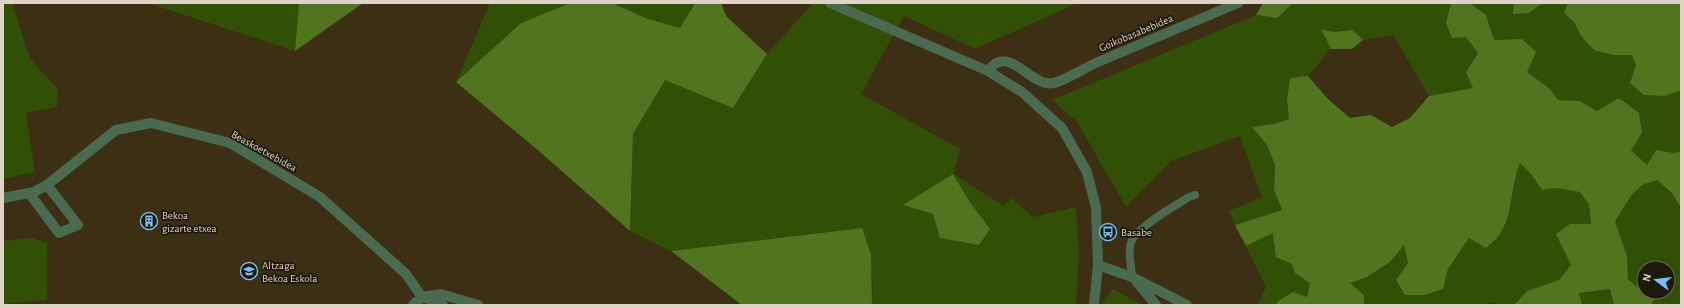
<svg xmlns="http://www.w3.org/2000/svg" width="1684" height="308" viewBox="0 0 1684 308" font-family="'Alegreya Sans',sans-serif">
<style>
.green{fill:#325005;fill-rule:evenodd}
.forest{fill:#50751e}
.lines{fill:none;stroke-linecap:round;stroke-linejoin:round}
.service{stroke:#4a6b52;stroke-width:8}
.pedestrian{stroke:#4a6b52;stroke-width:10}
.minor{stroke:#4a6b52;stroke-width:10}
.labels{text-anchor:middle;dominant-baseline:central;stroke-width:3.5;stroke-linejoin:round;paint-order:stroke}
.street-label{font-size:11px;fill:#ddd4c5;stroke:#1e180d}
.poi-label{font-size:11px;fill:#ddd4c5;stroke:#1e180d;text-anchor:start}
</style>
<rect width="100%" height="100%" fill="#3c2f14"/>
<path class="green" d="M3,3H12L30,59L58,89L57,107L26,113L35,172L3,179Z
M148,3H299L295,51Z
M490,3H570L521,23L456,82Z
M612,3H695L680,29L648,19Z
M813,3H1078L975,49L904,16L861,94L960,149L953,174L1004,206L1011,198L1033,217L1076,207L1079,255L1076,305H872L873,283L862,228L671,251L630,231L633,134L665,79L733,108L767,54ZM953,174L969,201L940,238L933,214L904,205Z
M1291,3H1451L1446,23L1466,37L1478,53L1466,72L1474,88L1429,96L1393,35L1363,40L1352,30L1334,32L1322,29L1331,49L1308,76L1290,78L1287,100L1289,119L1274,124L1252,127L1267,145L1275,165L1274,190L1282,210L1235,225L1229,211L1262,197L1240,136L1171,161L1126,207L1077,122L1052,100L1256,15L1265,17L1292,4Z
M1470,3H1514L1513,14L1529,13L1540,5L1552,3H1568L1564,13L1574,22L1581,36L1613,55H1632L1636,65L1630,83L1665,96L1681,90V151L1674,153L1656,150L1647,165L1631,150L1642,133L1597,111L1580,101L1558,100L1550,89L1526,72L1522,39L1494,40L1486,15Z
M1520,162L1531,174L1542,190L1557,188L1580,191L1589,204L1591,224H1570L1563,249L1571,265L1559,280L1527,291L1514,305L1486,303L1484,305H1364V295L1350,283L1367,277L1390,262L1404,245L1408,263L1396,280L1443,289L1448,269L1469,238L1510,209L1514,180Z
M1657,180L1672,193L1681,208V305H1652V302L1663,292H1668V288L1672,284L1668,276V268H1644L1643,292L1628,279L1627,256L1615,221L1631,196L1642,185Z
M1273,233L1292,264L1295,273L1310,282L1307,297L1277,302V305H1258L1266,287L1246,246Z
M32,238L47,243V300L3,304V241Z
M1113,289L1143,305H1103V301Z
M1610,289L1614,305H1582L1579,293Z"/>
<path class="forest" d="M299,3H363L295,51Z
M570,3H612L648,19L680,28L695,3H721L726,16L767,54L733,108L665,80L633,134L630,231L539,151L456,82L521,23Z
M1263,3H1291L1292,4L1277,18L1256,15Z
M1451,3H1470L1486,15L1494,40L1522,39L1536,52L1527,72L1550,89L1558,100L1580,101L1597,111L1619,98L1639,113L1642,133L1631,150L1647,165L1656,150L1674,153L1681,151V208L1672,193L1657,180L1642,185L1631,196L1615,221L1627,256L1628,279L1643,292H1663L1652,302V305H1614L1610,289L1579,293L1582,305H1514L1527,291L1559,280L1571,265L1556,234L1570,224H1591L1589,204L1580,192L1557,188L1542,190L1531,174L1520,163C1511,184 1513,213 1501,232C1498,238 1491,243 1486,248L1469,238L1448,269L1443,289L1424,295H1405L1396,280L1408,263L1404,245L1390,262L1367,277L1350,283L1364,295V305H1277V302L1293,292L1307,297L1310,283L1295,273L1292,264L1276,257L1273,233L1246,246L1235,225L1282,210L1274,190L1275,165L1267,145L1252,127L1274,124L1289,119L1287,100L1290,78L1308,76L1328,99L1350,118L1371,115L1392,127L1410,118L1429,96L1473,88L1466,72L1478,53L1466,37L1452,38L1446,23Z
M1514,3H1552L1540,5L1529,13L1513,14Z
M1568,3H1681V90L1665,96L1644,95L1630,83L1636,65L1632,55H1613L1594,50L1581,36L1574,22L1564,13Z
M1321,29L1334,32L1352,30L1363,40L1352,49H1331Z
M953,174L969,201L990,229L979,245L940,238L933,214L903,205Z
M862,228L871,255L872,305H742L671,251Z"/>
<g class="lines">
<path class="service" d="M1132,277C1131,267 1129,255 1130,246C1132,229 1175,206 1189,197L1195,195"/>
<path class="pedestrian" d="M422,297L441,303L443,305"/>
<path class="minor" d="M830,3L988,71L1022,92L1062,128L1087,172L1096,208L1098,265L1094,305
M988,71C1009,42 1030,88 1054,83C1066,80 1086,67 1098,62C1145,42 1191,23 1238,3
M29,193L59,233L78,225L47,185
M3,198L34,192L47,185L116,130L151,123L230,143L320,197L406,274L422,297
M1098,265L1132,277L1187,305
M1136,281L1156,305
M422,297L441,294L478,305
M413,305L422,297"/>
</g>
<defs>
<g id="building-ring" transform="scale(0.9)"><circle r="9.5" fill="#1e180d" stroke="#7abef8" stroke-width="1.5"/><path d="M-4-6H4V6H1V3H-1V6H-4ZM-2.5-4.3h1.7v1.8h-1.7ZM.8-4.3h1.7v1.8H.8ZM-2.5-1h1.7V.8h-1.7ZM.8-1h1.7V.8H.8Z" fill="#7abef8"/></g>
<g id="bus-ring" transform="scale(0.9)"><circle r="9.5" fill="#1e180d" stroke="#7abef8" stroke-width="1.5"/><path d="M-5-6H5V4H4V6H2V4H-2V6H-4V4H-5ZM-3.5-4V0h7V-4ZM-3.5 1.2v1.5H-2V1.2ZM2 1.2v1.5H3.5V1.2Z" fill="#7abef8"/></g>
<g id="school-ring" transform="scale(0.9)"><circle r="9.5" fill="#1e180d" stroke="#7abef8" stroke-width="1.5"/><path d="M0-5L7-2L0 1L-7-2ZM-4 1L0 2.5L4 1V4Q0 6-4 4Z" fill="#7abef8"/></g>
</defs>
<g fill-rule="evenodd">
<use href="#building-ring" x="149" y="221"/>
<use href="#bus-ring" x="1108" y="232"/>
<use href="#school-ring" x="249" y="271"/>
</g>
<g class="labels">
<g class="street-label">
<text transform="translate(1136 33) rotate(-23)">Goikobasabebidea</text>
<text transform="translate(264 151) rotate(29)">Beaskoetxebidea</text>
</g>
<g class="poi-label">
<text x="162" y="215">Bekoa<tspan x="162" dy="13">gizarte etxea</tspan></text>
<text x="1121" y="232">Basabe</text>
<text x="262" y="265">Altzaga<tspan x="262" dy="13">Bekoa Eskola</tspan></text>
</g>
</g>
<rect width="1684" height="308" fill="none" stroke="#ddd4c5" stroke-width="8"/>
<g transform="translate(1656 280) rotate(285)"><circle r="19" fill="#1e180d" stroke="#6a6357"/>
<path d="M0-3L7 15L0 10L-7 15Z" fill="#7abef8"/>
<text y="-6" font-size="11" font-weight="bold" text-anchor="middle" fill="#ddd4c5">N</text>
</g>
</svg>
